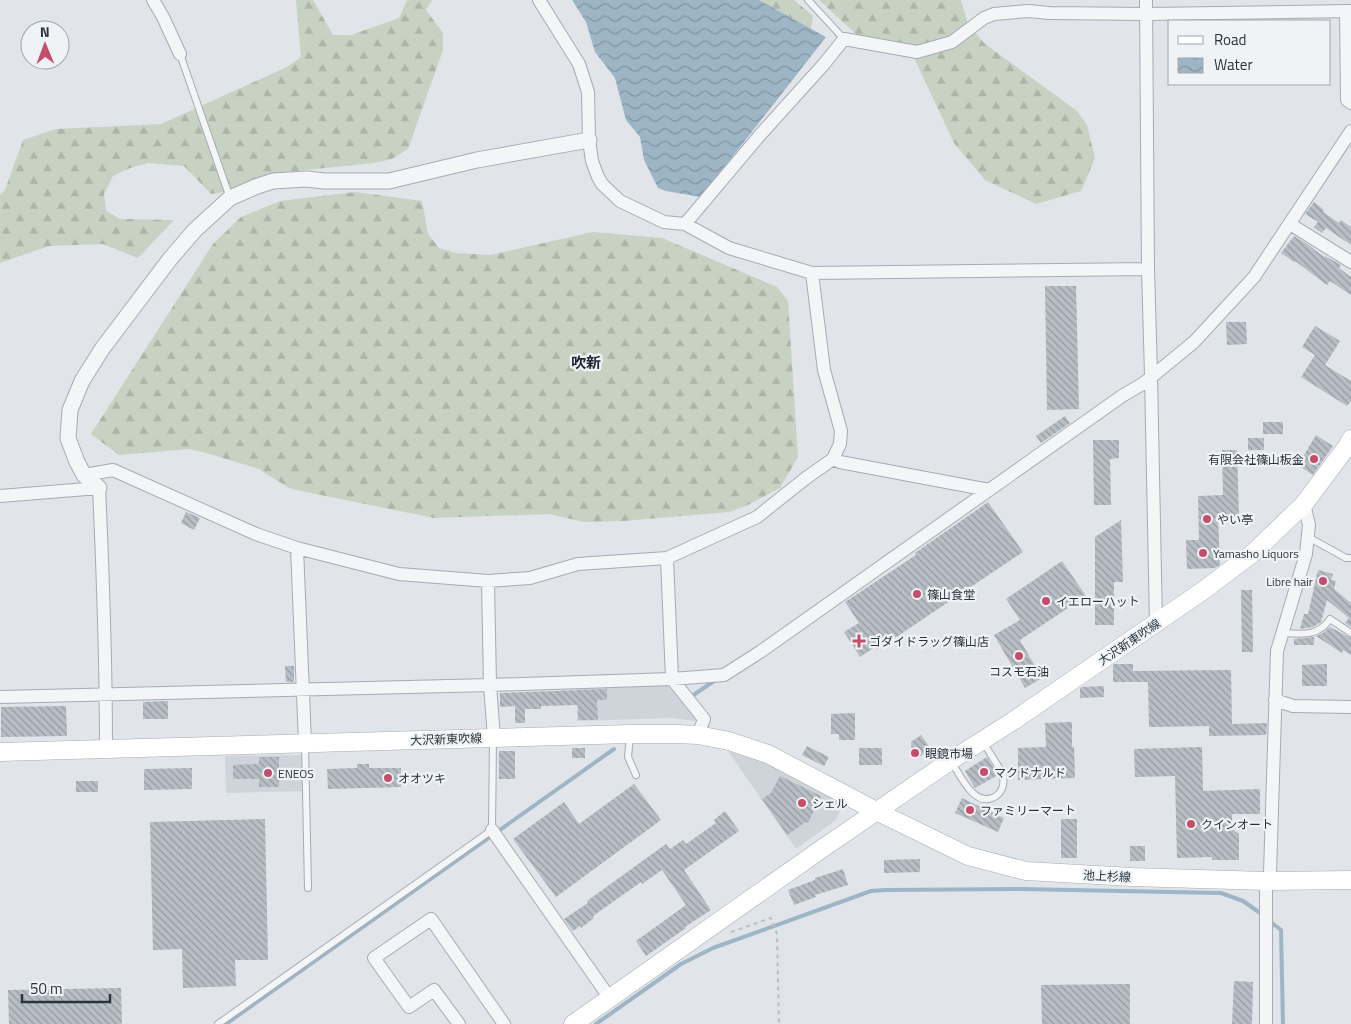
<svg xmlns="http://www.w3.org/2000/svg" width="1351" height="1024" viewBox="0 0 1351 1024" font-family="'Titillium Web','Noto Sans JP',sans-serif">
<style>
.built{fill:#cfd4da}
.forest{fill:url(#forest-firs)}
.water{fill:url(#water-waves)}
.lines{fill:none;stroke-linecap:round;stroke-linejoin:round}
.stream{stroke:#9eb5c6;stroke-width:4}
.building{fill:url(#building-back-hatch)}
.service-casing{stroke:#a6acb3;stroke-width:8}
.minor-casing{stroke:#a6acb3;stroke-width:14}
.tertiary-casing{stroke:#a6acb3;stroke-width:17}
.secondary-casing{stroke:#a6acb3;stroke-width:19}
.path{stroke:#bbbfc3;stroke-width:2;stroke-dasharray:4 4;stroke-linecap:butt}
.service{stroke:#f3f5f7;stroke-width:6}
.minor{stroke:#f3f5f7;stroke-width:12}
.tertiary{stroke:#f3f5f7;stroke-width:15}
.secondary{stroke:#fff;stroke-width:18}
.poi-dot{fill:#c64d6a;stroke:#f0f3f6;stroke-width:2}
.labels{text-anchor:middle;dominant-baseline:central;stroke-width:4.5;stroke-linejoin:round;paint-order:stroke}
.poi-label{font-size:12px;fill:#2a343f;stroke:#f0f3f6;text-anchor:start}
.street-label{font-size:12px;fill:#2a343f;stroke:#f0f3f6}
.quarter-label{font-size:15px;font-weight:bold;fill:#1c2530;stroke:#f0f3f6}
</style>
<defs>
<pattern id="forest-firs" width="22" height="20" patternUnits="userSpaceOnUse" patternTransform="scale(1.25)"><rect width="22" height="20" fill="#c8d2c2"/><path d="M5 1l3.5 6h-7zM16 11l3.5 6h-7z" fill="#acb5a8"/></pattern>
<pattern id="water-waves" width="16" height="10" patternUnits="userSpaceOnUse" patternTransform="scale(1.25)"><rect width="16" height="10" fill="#9eb5c6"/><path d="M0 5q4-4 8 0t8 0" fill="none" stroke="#8194a2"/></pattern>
<pattern id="building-back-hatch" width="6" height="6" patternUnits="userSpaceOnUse" patternTransform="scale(1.25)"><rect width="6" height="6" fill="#b8bec5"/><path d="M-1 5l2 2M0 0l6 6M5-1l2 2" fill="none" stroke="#969ba1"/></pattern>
</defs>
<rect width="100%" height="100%" fill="#e1e4e9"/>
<path class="built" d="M671,684L696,719L695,721L672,718L577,721V687Z
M728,751L763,762L836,799L842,806L836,820L796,849Z
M301,755L302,791L226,793L225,756Z"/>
<path class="forest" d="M296,0H313L333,35H351L399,18L407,0H432L426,10L443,33V50L408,149L392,159L374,163L286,172L255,187L211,194L184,166L148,163L130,168L113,176L104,194L106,211L120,219L174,220L138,258L103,244L49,246L0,263V195L5,190L23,140L56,129L161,124L287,67L301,57Z
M759,0H794L813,16L811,29Z
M819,0H961L968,24L985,44L1077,111L1087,125L1095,158L1081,191L1036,204L985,180L954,143L909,47L867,44Z
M355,192L422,201L428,234L439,248L456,253L490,255L593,232L662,238L777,287L788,301L798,457L780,488L746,506L729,512L623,521L584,522L549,514L434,518L306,492L289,488L259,469L206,453L189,449L119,455L91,434L213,244L241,217L280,201Z"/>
<path class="water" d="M572,0H759L826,37L701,197L666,191L658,188L644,160L640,137L626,120L615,78L595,52L586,22Z"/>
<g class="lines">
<path class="stream" d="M692,696L714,681
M1268,920L1281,930L1283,1024
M226,1024L614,749
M596,1024L681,964L713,948L871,891L886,890L1021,889L1221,893L1243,901L1263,915"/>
</g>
<path class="building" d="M1314,202L1324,210L1323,212L1339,223L1341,220L1351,227V245L1326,228L1322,233L1314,227L1318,222L1305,214Z
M1294,236L1307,244L1324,257L1325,256L1341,265L1339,268L1351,277V295L1330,281L1327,285L1295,261L1294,262L1281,253Z
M1045,286H1076L1079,409L1047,410Z
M1226,322H1246L1247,344L1227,345Z
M1315,326L1340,341L1325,365L1351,381V401L1347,406L1301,377L1315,355L1302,347Z
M1065,416L1070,423L1041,443L1036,436Z
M1263,422H1283V434H1263Z
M1316,435L1333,446L1313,475L1298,465Z
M1248,438H1264V450H1248Z
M1093,440H1119V458L1110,459L1111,505H1094Z
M1222,450H1237L1239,516L1218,517L1220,565L1215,568L1187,569L1186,540H1199L1198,496L1223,495Z
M988,502L1023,552L877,650L875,647L860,657L844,632L859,623L845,602L916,555L915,553Z
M186,512L200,518L194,530L181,523Z
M1121,520L1123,582H1114V625H1095V537Z
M1062,561L1086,596L1020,640L1042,678L1025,688L994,635L1020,620L1006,599Z
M1318,570L1333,574L1331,580L1336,581L1334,589L1351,603V627L1345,623L1349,618L1327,600L1321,622L1313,627L1300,629L1304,614H1308Z
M1241,590H1252L1253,652H1242Z
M1330,627L1351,638V655L1343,650L1342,653L1316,636L1323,633Z
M1314,637V645H1294V639Z
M1115,664H1133V671L1231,670L1232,724L1267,723L1266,735L1209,736V726L1149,727L1148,682H1113V665Z
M1327,664V686H1302V665Z
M285,666H294V682H286Z
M1104,686V697L1080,698V688L1082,687Z
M607,689V700H597L598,720H578V705L541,706V709H525V723H515V706L500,707V693Z
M168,701V719H143V702Z
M66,706L67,736L1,737V707Z
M855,713V740H839V734H831V714Z
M1072,722V747H1074L1075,778L1018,780V748L1046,747L1045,723Z
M921,735L931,749L916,759L912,753L911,742Z
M807,746L829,757L824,766L802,755Z
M1202,747L1203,791L1260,789V814H1232V829L1239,834V860H1212V857L1177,858L1175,776L1135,777L1134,749Z
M572,748H585V758H572Z
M859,748H882V765H859Z
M499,751H515V779H499Z
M259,757H279V787H259V779H233V765L259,764Z
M987,757L998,775L975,788L965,771Z
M357,764H369V768H401V787L328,789L327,769L357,768Z
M192,768V789L144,790V769Z
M780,776L821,796L808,823L806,822L787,835L762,799L771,793Z
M76,781H98V792H76Z
M634,784L661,820L556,897L513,839L564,802L579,824Z
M962,798L1004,818L998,832L955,813Z
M725,811L739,831L684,870L711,910L685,927L686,928L646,956L636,941L686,905L662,870L642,884L641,882L593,916L594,918L581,928L580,926L573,931L564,919L588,903L587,901L666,844L670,849L683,840L686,844L716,823L714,820Z
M265,819L268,960H235L236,986L183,988L182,949L153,950L150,822Z
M1061,819H1077V858H1061Z
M1130,846H1145V861H1130Z
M920,859V872L884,873V860Z
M843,869L848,885L815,895L816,897L794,905L788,890L815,880V878Z
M1234,981L1253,982L1252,1024H1232Z
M1130,984V1024H1042L1041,985Z
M121,988L122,1024H9L8,990Z"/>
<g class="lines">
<g class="service-casing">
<path id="service" d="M808,0L844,39
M180,54L230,198
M1308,537L1346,558H1351
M1282,633C1302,634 1318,637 1330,619L1351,633
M630,736L628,757L636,775
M305,744L308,888
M951,761C960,775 975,810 996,796C1004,790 1004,783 1003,774L983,742
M218,1024L492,830L493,740"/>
</g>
<g class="minor-casing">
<path id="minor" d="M153,0L163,17L180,54
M539,0L579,64L588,92L589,140L592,161L598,177L602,184L620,201L664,222L685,224L729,248L812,273L1148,269
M1146,0L1148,269L1151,375L1156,624
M1346,11L1347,100L1351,103
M685,224L760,135L824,64L844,39L917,52L952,42L984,18L994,14L1028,11L1049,13L1147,14L1351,11
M1290,224L1351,262
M833,459L840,462L989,490
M84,475L113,470L256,534L297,548L399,574L488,581L530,578L578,564L667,558L757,517L806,478L833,459L840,444L841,431L824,370L812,273
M0,496L99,488C103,575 106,662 106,749
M297,548L305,743
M667,558L672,679L704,719L698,735
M488,581L490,685L494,738
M0,697L490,685L672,679L724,675L760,652L1122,396L1144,383L1194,342L1254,277L1351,131
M1275,700L1293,706L1351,707
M492,830L609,997
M459,1024L434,990L409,1007L374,958L431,919L504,1024
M1266,1024V881L1270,873L1277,651L1306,554L1309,525L1304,504"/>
</g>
<g class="tertiary-casing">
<path id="tertiary" d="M99,488L84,475L77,462L68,438L70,410L82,381L102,349L170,259L195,230L230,198L255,187L273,181L307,179L324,181H389L477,160L589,140"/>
</g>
<g class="secondary-casing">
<path id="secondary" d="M0,752L630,734H677L698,735L729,741L768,754L876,811L968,856L1026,871L1132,877L1266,881L1351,880
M573,1024L823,848L950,761L1013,721L1204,590L1253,553L1304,504L1346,448L1351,439"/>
</g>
<path class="path" d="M731,932L771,918L777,934L779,1024"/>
<use href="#service" class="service"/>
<use href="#minor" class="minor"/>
<use href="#tertiary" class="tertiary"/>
<use href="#secondary" class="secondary"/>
</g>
<g class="poi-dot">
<circle cx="1314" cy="459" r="5"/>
<circle cx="1207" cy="519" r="5"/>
<circle cx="1203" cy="553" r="5"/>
<circle cx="1323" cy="581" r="5"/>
<circle cx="917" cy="594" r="5"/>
<circle cx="1046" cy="601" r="5"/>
<path d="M856.5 633.5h5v5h5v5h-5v5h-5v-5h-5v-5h5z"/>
<circle cx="1019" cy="656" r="5"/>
<circle cx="915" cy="753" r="5"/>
<circle cx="984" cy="772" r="5"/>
<circle cx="268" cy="773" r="5"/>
<circle cx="388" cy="778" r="5"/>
<circle cx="802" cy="803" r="5"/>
<circle cx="970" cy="810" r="5"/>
<circle cx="1191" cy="824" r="5"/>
</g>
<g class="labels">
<g class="poi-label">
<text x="1304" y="459" text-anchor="end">有限会社篠山板金</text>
<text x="1217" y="519">やい亭</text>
<text x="1213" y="553">Yamasho Liquors</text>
<text x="1313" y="581" text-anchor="end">Libre hair</text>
<text x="927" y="594">篠山食堂</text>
<text x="1056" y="601">イエローハット</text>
<text x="869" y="641">ゴダイドラッグ篠山店</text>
<text x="1019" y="671" text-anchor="middle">コスモ石油</text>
<text x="925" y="753">眼鏡市場</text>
<text x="994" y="772">マクドナルド</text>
<text x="278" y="773">ENEOS</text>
<text x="398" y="778">オオツキ</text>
<text x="812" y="803">シェル</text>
<text x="980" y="810">ファミリーマート</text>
<text x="1201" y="824">クインオート</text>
</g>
<g class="street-label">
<text transform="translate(1129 642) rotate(-34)">大沢新東吹線</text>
<text transform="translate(446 739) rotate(-2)">大沢新東吹線</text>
<text transform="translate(1107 876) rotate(3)">池上杉線</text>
</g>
<g class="quarter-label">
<text x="586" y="362">吹新</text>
</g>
</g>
<rect x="1168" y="20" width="162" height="65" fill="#f0f3f6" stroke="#a1a7ad"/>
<rect x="1178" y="36" width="25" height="8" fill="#ffffff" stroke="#a1a7ad"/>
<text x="1214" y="45" font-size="15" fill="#2a343f">Road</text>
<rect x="1178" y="58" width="25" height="15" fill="url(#water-waves)" stroke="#a1a7ad"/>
<text x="1214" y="70" font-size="15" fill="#2a343f">Water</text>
<g transform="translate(45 45) rotate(359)"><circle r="24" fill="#f0f3f6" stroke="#a1a7ad"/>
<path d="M0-4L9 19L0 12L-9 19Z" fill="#c64d6a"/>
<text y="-8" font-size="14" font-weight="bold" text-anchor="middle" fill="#2a343f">N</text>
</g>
<path d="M22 994v8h88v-8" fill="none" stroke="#2a343f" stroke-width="2.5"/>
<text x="30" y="994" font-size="15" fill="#2a343f" stroke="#f0f3f6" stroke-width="4" paint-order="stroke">50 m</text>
</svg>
